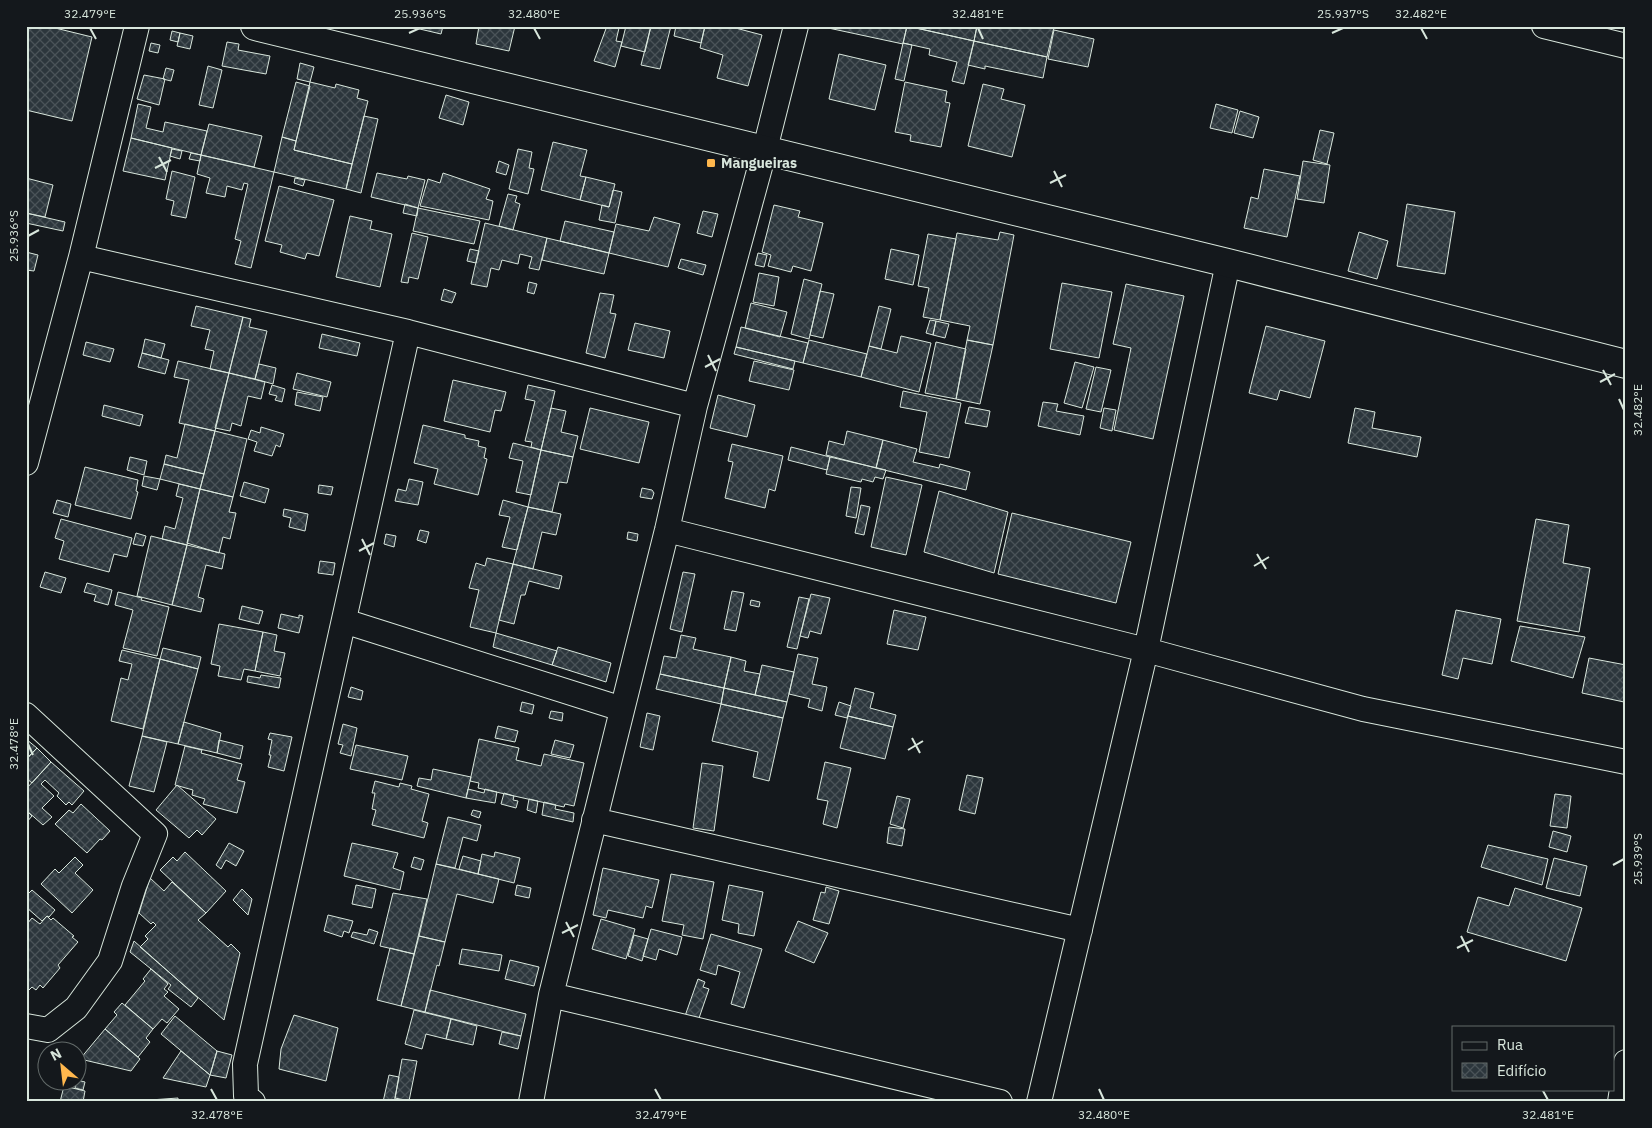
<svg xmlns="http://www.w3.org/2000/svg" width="1652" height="1128" viewBox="0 0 1652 1128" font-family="'IBM Plex Sans',sans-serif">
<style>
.building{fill:url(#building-cross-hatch);stroke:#d8e6dc}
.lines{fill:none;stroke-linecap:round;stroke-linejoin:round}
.minor-casing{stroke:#d8e6dc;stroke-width:26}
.tertiary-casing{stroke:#d8e6dc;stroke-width:30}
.minor{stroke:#14181c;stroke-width:24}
.tertiary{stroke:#14181c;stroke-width:28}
.ticks{fill:none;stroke:#d8e6dc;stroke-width:2}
.poi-dot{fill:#ffb74d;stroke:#14181c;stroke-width:2}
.labels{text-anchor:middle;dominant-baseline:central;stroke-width:4;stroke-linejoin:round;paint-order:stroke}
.poi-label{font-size:14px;font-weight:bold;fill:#d8e6dc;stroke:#14181c;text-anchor:start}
.neatline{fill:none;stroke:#d8e6dc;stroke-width:2}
.ticks-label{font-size:12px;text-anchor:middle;fill:#d8e6dc}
</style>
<defs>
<pattern id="building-cross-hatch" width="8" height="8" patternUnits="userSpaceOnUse" patternTransform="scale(1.25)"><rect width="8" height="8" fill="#2c363c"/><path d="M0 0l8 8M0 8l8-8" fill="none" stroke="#4a5358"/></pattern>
</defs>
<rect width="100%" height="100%" fill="#14181c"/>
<path class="building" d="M26,26H47L92,37L72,121L26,110Z
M407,26H443L441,34Z
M479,26H515L509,51L476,44Z
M607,26L619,28L616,41L622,42L615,67L594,61Z
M626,26H651L645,52L621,46Z
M651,26H671L660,69L641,65Z
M676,26H705L701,43L674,36Z
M705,26H728L762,35L748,86L717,78L723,55L700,48Z
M819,26H907L903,44Z
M907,26L974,41L964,84L952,81L957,62L929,55L930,49L903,43Z
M907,26H977L974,41Z
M977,26H1053L1054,27L1047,57L974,41Z
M1054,30L1094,39L1088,67L1048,59Z
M172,31L180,33L178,42L170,40Z
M180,33L193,36L190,49L177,46Z
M974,41L1047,57L1043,78L985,66V69L968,65Z
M227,42L239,44L238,50L270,56L266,74L222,66Z
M151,43L160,45L158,53L149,51Z
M903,43L912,45L904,81L895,79Z
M839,54L886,65L875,110L829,99Z
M300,63L314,67L310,82L297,79Z
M208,66L222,70L213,108L199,105Z
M166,68L174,70L171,81L163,79Z
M144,75L165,79L159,105L137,99Z
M296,82L310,86L296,141L282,137Z
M310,82L335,88L336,84L359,90L357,98L368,101L352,164L294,150Z
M905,82L947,91L945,102L950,103L941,147L910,141L911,135L895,132Z
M983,84L1004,89L1001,99L1025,105L1012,157L968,146Z
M446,95L469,102L463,125L439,118Z
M138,104L151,107L146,128L163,132L165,122L207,131L201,155L131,138Z
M1216,104L1238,110L1232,133L1210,128Z
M1240,111L1259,117L1253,138L1234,133Z
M364,116L378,119L361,193L346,189Z
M209,124L262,136L254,167L201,155Z
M1320,130L1334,133L1327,164L1313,160Z
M282,137L296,141L294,150L352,164L346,189L274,172Z
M131,138L172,148L165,180L123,171Z
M553,142L587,150L580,176L586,177L580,200L541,190Z
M172,149L182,151L180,159L170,156Z
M518,149L532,152L529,168L534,169L528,194L509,189Z
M191,153L201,155L200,161L189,159Z
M201,155L274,172L251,268L235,264L241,241L235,239L248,184L244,183L242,190L227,186L225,197L206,193L210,178L197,174Z
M499,161L509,165L506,175L496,172Z
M1303,161L1330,165L1324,203L1297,199Z
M1264,169L1300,176L1287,237L1244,228L1251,197L1258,199Z
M172,171L195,177L186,218L171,215L174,201L166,199Z
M377,173L407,179L408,176L425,180L418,208L371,197Z
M443,173L490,189L486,199L493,201L489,220L420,206L428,179L440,183Z
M586,177L615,184L609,207L580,200Z
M26,178L53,185L45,217L26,213Z
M295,178L305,180L303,186L294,183Z
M279,186L334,200L319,256L307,253L305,259L280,252L282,245L265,241Z
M613,190L622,192L615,223L599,220L602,205L609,207Z
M508,194L517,196L515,202L520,204L513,230L499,226Z
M405,204L418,208L417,216L403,213Z
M1407,204L1455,212L1445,274L1397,266Z
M774,205L800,211L798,217L823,223L811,271L793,266L791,272L768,266L771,255L762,252Z
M418,208L480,221L474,244L413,231Z
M703,211L718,214L712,237L697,233Z
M26,213L65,222L63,231L26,223Z
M350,216L372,221L370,229L392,234L380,287L336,277Z
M654,217L680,224L668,267L609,253L616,224L649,231Z
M565,221L614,232L609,253L560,241Z
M485,223L547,238L539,270L529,268L532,257L520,254L518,264L502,260L499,270L491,268L487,287L471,284Z
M1000,232L1014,235L993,345L967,340L970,326L940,320L957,233L998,240Z
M1359,232L1388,241L1377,279L1348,271Z
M412,233L428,237L418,279L409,277L408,283L401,282Z
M928,234L956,239L940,320L923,317L929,288L918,286Z
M547,238L609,253L604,274L542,260Z
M470,249L479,251L476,263L467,261Z
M891,249L919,255L913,285L885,279Z
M26,252L38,255L34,271L26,270Z
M758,253L767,255L764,267L755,265Z
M681,259L706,265L703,275L678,268Z
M759,273L779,277L774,306L753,302Z
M804,279L822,284L809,339L791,334Z
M529,282L537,284L534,294L527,292Z
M1062,283L1112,292L1099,358L1050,349Z
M1126,284L1184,296L1153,439L1114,430L1131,348L1113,344Z
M444,289L456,293L452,303L441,300Z
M820,291L834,294L823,338L810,335Z
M600,293L614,295L610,313L616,314L605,358L586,353Z
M751,303L787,312L780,337L745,328Z
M196,306L243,317L229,373L210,369L214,351L205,349L210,330L191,326Z
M879,306L891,309L881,349L869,346Z
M243,317L251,319L249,327L267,331L255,379L229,373Z
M930,320L936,321L933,335L926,333Z
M936,321L949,324L945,338L933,335Z
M635,323L670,331L664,358L628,350Z
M1266,326L1325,341L1310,398L1280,390L1277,400L1249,393Z
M741,327L808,343L803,363L736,347Z
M322,334L360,343L357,356L319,348Z
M901,336L931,343L919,392L861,377L869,346L897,353Z
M145,339L165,344L161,358L142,353Z
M809,340L867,354L861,377L803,363Z
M967,340L993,345L980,404L956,399Z
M86,342L114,349L110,362L83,355Z
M936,342L966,349L956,399L925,393Z
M736,347L795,361L793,369L734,354Z
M142,353L169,360L165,374L138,367Z
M178,361L229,373L215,431L179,423L189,380L174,377Z
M754,361L794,370L789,390L749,381Z
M1075,362L1094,367L1082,408L1064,403Z
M259,364L276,368L273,384L255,379Z
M1096,367L1111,370L1101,412L1086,409Z
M229,373L265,382L261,399L248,396L241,426L232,423L230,431L215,428Z
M297,373L331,382L327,397L293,389Z
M453,380L506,392L501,411L495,410L490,432L444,421Z
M272,385L285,389L282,402L275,400L277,396L269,394Z
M528,385L555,391L541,450L531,447L532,442L525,441L535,401L525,399Z
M903,391L961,403L949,458L919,452L927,412L900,407Z
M297,392L323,397L320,411L295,405Z
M718,395L755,405L747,437L710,428Z
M1043,402L1058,404L1056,411L1084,416L1080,435L1038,426Z
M104,405L143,415L140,426L102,416Z
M969,407L990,411L987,427L965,423Z
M551,408L566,411L561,432L578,436L573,457L541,450Z
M590,408L649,422L639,463L580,449Z
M1104,408L1116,410L1112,431L1100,428Z
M1355,408L1375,412L1372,428L1421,437L1417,457L1348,443Z
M185,424L215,431L204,474L164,464L166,455L177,458Z
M423,425L465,435V438L479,441L478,446L486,448L484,458L487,459L478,495L434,484L438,469L414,463Z
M261,427L284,434L280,447L276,445L272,456L254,451L257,442L248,439L251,430L260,433Z
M215,431L247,439L233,497L200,489Z
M847,431L883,440L876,468L826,455L829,441L844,445Z
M883,440L917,449L913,462L939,468L940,464L970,472L966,490L876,468Z
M513,443L541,450L531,495L516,492L523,461L509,458Z
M732,444L783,456L775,491L769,489L765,508L725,498L733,462L728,461Z
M791,447L830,457L827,470L788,460Z
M541,450L573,457L567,483L559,482L552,512L528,507Z
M130,457L147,461L144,475L127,470Z
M830,457L886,470L883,479L875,477L873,482L862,479L861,482L826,474Z
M164,464L204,474L200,489L160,479Z
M85,467L138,480L136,491L138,492L131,519L75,505Z
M144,476L160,479L157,490L142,486Z
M886,477L922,485L906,555L871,547Z
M409,479L423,482L418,505L395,501L398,489L406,491Z
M244,482L269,489L265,503L240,496Z
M179,484L200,489L187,545L162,539L165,526L175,529L183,498L176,496Z
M319,485L333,487L331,495L318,493Z
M851,487L861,488L856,518L846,516Z
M642,488L652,490L654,493L652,499L640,497Z
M200,489L233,497L229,512L236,513L230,539L223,537L219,553L187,543Z
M939,491L1008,512L994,573L924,552Z
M57,500L71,504L68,517L53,513Z
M503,500L528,507L517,550L502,547L510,517L499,515Z
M861,505L870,507L864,535L855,533Z
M528,507L561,514L556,535L542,532L533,569L513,564Z
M284,509L308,514L305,531L289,527L291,518L283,516Z
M1012,513L1131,542L1116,603L998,574Z
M61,519L132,538L127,557L114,554L109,572L59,559L64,541L55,538Z
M1536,519L1569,525L1563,563L1590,568L1579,632L1517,621Z
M420,530L429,532L426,543L417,540Z
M628,532L638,534L637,541L627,539Z
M136,533L146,536L143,546L133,544Z
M386,534L396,536L394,547L384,544Z
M151,536L187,545L172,605L137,596Z
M187,545L225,554L222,569L206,565L198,597L204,599L201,612L172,605Z
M487,558L513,564L496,633L470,627L479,590L469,588L476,563L485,566Z
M320,561L335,563L333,575L318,573Z
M513,564L562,576L559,589L529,581L525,595H521L514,624L499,620Z
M45,572L66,578L61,593L40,587Z
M683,572L695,574L682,632L670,629Z
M87,583L112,590L108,605L94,601L96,595L84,592Z
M732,591L744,593L736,631L724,629Z
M118,592L142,598L141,600L169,607L157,656L123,648L133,610L115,605Z
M811,594L830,598L821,634L810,631L808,638L800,636Z
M799,597L809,599L797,649L787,647Z
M751,600L760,602L759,607L750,605Z
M242,606L263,611L259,624L239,619Z
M894,610L926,617L918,650L887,644Z
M1456,610L1501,619L1492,664L1463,658L1458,679L1442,675Z
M281,614L299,618V615L303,616L299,633L278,628Z
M219,624L263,632L255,671L244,669L241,680L218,676L220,666L211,664Z
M1520,626L1585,637L1573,678L1511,661Z
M263,632L277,635L274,651L285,653L280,676L255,671Z
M496,633L557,651L552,665L493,647Z
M681,635L696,638L693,649L731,657L724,688L660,674L664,656L676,658Z
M558,647L611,663L606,682L552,665Z
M163,648L201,657L198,669L160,659Z
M122,650L160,659L143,729L111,721L121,678L128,680L132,664L119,661Z
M798,654L818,658L812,684L827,687L822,711L808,707L810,699L789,694Z
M731,657L746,661L744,671L760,674L755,695L724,688Z
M1589,658L1626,665V692L1624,702L1582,693Z
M160,659L198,669L178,744L142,736Z
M762,665L794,672L787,702L755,695Z
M660,674L724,688L721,704L656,689Z
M261,675L281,678L279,688L247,682L248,676L260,678Z
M351,687L363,691L361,700L348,697Z
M724,688L787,702L783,718L721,704Z
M855,688L874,693L870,708L896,715L893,727L848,716Z
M522,702L534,705L532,714L520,711Z
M839,702L851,706L847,718L835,715Z
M721,704L783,718L769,781L753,777L758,752L712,741Z
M551,711L563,713L562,721L549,718Z
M647,713L660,716L653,750L640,747Z
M848,716L893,727L885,759L840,748Z
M184,722L221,733L217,753L178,744Z
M343,724L357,728L351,756L340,753L343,745L338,744Z
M498,726L518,731L515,742L495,738Z
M270,733L292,737L284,771L268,767L271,755H269L272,740L268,739Z
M142,736L167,742L154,792L129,786Z
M26,739L37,748L27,759L26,758Z
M479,739L519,748L516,760L541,766L544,754L584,763L574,806L565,804L564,807L478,788L479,783L470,781Z
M219,740L243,746L240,759L217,753Z
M555,740L574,745L570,758L551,754Z
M356,745L408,756L402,780L350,769Z
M185,746L202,750L201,753L242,764L237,780L245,782L237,813L203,804L205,799L192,795L193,790L175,785Z
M37,748L51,762L32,783L26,778V759Z
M51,762L84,791L72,805L69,802L66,805L57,796L59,793L45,780L41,784L54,796L42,808L52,817L43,825L26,810V789Z
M825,762L851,768L837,828L823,824L828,801L817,799Z
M702,763L723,766L714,831L693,828Z
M433,769L471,777L466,798L417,786L419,778L431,780Z
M967,775L983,778L975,814L959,810Z
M375,781L399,787L400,783L412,786L411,789L429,794L422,821L428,823L424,838L372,825L376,810L372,809L375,793H372Z
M177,785L216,819L202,835L197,830L189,838L156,810Z
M468,789L484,793L485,789L497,792L495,803L466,798Z
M504,793L514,796L513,800L518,801L516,808L501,804Z
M1555,794L1571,796L1567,828L1550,826Z
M897,796L910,799L903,828L890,824Z
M529,799L538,801L536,813L527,810Z
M544,802L556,805L555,809L574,813L573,822L542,815Z
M81,804L110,831L102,840L100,839L87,853L55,824L69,810L73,813Z
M26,810L32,816L26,823Z
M473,810L481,812L479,818L471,815Z
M448,817L481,825L477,841L463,837L455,868L436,864Z
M889,827L905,829L902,846L887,843Z
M1553,831L1571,836L1567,852L1549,847Z
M229,843L244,851L236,866L226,860L221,869L216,865Z
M352,843L398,853L393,868L404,872L400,890L344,876Z
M1488,845L1548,859L1542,885L1481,867Z
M185,852L226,891L206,913L160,870L173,857L177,861Z
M495,852L520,858L514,883L478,874L482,854L494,857Z
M463,856L481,861L478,874L459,869Z
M75,857L83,865L75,873L93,890L72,913L41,884L55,869L59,873Z
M414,857L424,860L421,870L411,867Z
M1554,858L1587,866L1580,896L1546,888Z
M436,864L499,879L493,903L457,894L445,942L419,936Z
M603,868L659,880L652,908L646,906L643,918L608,910L606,918L593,915Z
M671,874L714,882L703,939L682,935L684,925L662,921Z
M150,878L164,891L172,882L206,913L198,920L228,947L231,944L240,953L224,1020L140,947L148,939L145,936L156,925L153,922L151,924L139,913Z
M356,885L376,889L372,908L352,904Z
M517,885L531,888L529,898L515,895Z
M729,885L763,892L754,936L738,933L739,924L722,920Z
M826,887L839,891L829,924L813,920L821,892L825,893Z
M1515,888L1582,908L1566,961L1467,932L1478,897L1509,906Z
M242,889L252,899L248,915L233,900Z
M32,890L55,910L49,917L47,916L42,921L26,907V896Z
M393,893L427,899L414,954L380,946Z
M328,915L353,921L349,933L344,931L342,937L324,931Z
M47,916L51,920L53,918L74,936L72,937L78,942L58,965L60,968L43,988L40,985L36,990L32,987L26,993V925L32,918L40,924Z
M601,919L635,929L626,959L592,949Z
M798,921L828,933L814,963L785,951Z
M369,929L378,932L374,944L351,937L353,932L367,935Z
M651,929L682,937L677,955L659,949L656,960L643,956Z
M711,934L762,949L744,1008L731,1004L740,972L718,965L716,975L700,970Z
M634,935L648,939L642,961L628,956Z
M419,936L445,942L439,966L437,965L425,1012L401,1006Z
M134,941L198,998L191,1007L168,989L171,985L130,952Z
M390,948L414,954L401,1006L377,1000Z
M462,949L502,955L499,971L459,964Z
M510,960L539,967L534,986L505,979Z
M151,969L168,984L164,989L168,992L164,996L179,1009L167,1023L162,1019L153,1029L125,1005L145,981L143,979Z
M698,979L705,982L703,987L709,989L698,1021L685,1016Z
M430,990L526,1014L521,1036L425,1012Z
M122,1003L153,1029L146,1038L150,1042L138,1057L105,1029L117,1015L114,1012Z
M414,1010L451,1019L446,1039L426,1034L422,1049L405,1044Z
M294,1015L338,1028L326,1081L279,1069L281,1049Z
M175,1016L217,1051L210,1075L161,1034Z
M451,1019L477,1026L473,1045L446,1039Z
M105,1029L140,1059L131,1071L80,1059Z
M502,1032L521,1036L518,1049L499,1044Z
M181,1051L210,1075L206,1087L163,1078Z
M217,1051L232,1055L226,1078L210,1075Z
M402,1059L417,1061L409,1101L395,1098Z
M389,1075L399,1077L395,1098L394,1102H383Z
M77,1080L85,1082L83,1090L75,1088Z
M64,1086L85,1091L83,1102H60Z
M178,1098V1102H136V1101Z"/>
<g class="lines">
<g class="minor-casing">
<path id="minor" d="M1544,26L1626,46
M81,257L408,332L695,406
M26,463L81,257L137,26
M667,530L1146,650L1363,709L1626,762
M344,621L622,709
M26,715L155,834L134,886L110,961L76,1008L48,1030L26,1026
M594,820L1080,930
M551,995L1000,1102
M253,1102L246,1096L245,1064L408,332
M531,1102L551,995L667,530L695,406L765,149L796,26
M1039,1102L1146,650L1228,263
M1620,1102L1626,1062"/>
</g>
<g class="tertiary-casing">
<path id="tertiary" d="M255,26L1228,263L1626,364"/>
</g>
<use href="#minor" class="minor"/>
<use href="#tertiary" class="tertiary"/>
</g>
<path class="ticks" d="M90,28L96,39M534,28L540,39M978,28L983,39M1421,28L1427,39M409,33L420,28M1332,33L1343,28M159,157L167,172M155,168L171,160M1054,171L1062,187M1050,183L1066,175M28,236L39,230M708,355L716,371M705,367L720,359M1603,370L1611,385M1600,382L1615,374M1619,399L1624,410M362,539L370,555M359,551L374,543M1257,554L1266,569M1254,566L1269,557M912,738L920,753M28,744L33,755M908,750L923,741M1613,865L1624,859M566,922L574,937M562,933L578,925M1461,936L1469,952M1457,948L1473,940M211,1089L217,1100M655,1089L661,1100M1099,1089L1104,1100M1542,1089L1548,1100"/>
<rect class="poi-dot" x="706" y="158" width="10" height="10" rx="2.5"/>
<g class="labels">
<g class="poi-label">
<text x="721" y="163">Mangueiras</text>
</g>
</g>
<rect width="1652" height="1128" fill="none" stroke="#14181c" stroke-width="55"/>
<rect x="1452" y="1026" width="162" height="65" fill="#14181c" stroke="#626a69"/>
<rect x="1462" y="1042" width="25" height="8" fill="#14181c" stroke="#626a69"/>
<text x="1497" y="1050" font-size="15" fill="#d8e6dc">Rua</text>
<rect x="1462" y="1063" width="25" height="15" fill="url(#building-cross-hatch)" stroke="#626a69"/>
<text x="1497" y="1076" font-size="15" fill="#d8e6dc">Edifício</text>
<g transform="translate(62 1066) rotate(332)"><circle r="24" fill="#14181c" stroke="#626a69"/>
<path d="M0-4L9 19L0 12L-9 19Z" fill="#ffb74d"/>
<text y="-8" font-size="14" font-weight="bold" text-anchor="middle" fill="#d8e6dc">N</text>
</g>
<rect x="28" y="28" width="1596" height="1072" class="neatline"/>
<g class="ticks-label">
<text x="90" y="18">32.479°E</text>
<text x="420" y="18">25.936°S</text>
<text x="534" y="18">32.480°E</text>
<text x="978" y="18">32.481°E</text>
<text x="1343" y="18">25.937°S</text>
<text x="1421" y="18">32.482°E</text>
<text transform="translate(14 236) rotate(-90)" y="4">25.936°S</text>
<text transform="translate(1638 410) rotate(-90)" y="4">32.482°E</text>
<text transform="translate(14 744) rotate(-90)" y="4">32.478°E</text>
<text transform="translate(1638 859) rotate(-90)" y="4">25.939°S</text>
<text x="217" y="1119">32.478°E</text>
<text x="661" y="1119">32.479°E</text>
<text x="1104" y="1119">32.480°E</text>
<text x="1548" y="1119">32.481°E</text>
</g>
</svg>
